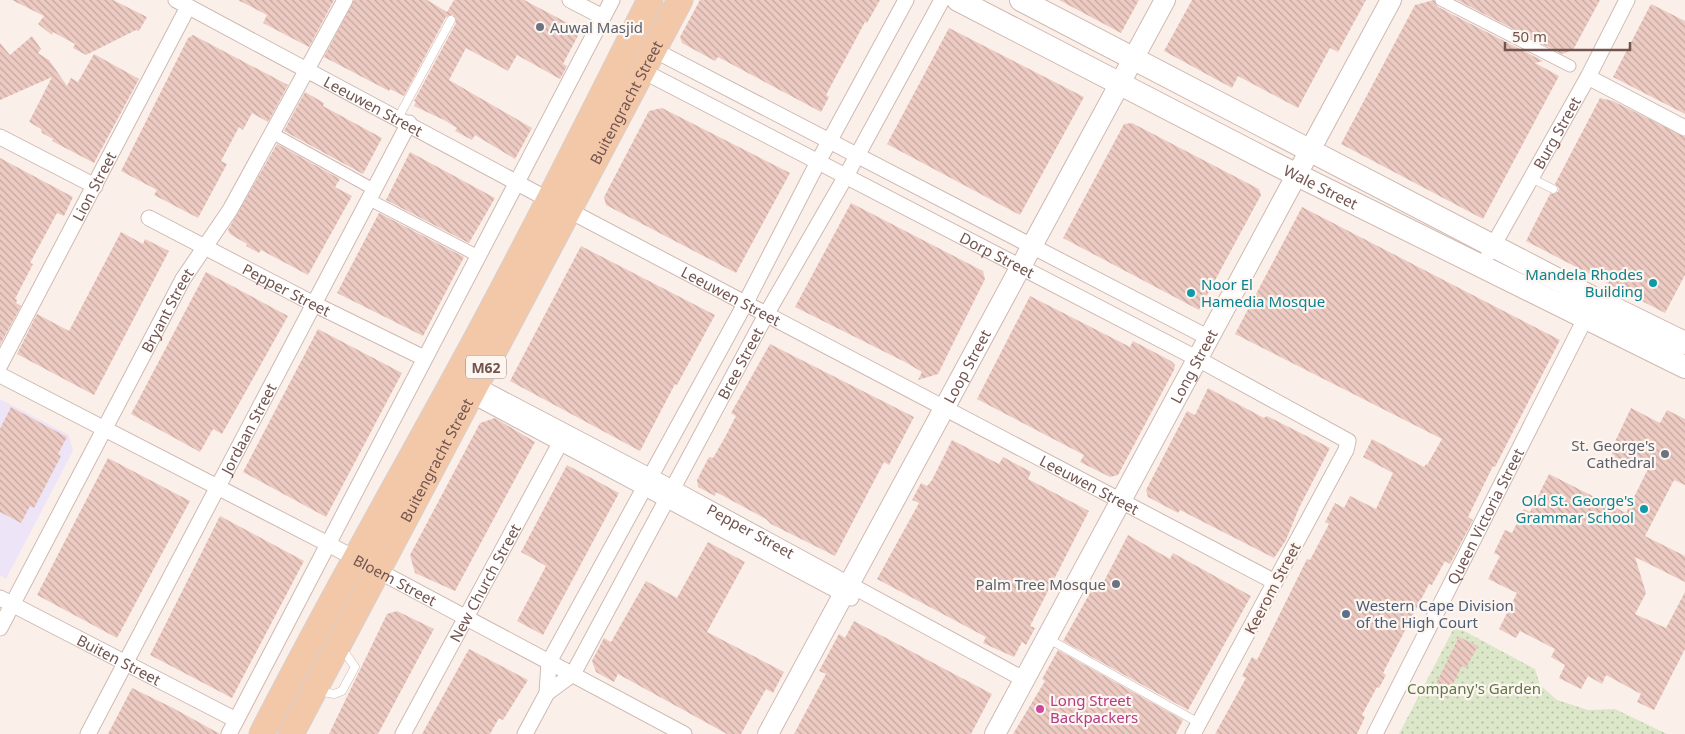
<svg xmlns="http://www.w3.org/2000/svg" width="1685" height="734" viewBox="0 0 1685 734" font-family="'Noto Sans',sans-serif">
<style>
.education{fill:#ede5f7}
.garden{fill:url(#garden-dots)}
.building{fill:url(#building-back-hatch)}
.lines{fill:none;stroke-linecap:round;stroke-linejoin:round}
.service-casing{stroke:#ceb9b3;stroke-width:9}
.pedestrian-casing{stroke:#ceb9b3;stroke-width:13}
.minor-casing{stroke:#ceb9b3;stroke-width:17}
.tertiary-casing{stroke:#ceb9b3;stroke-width:22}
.secondary-casing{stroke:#d0b8b0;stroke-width:24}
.primary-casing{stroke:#d8cfce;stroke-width:27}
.service{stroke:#fff;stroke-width:8}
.pedestrian{stroke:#fff;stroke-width:11}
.minor{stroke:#fff;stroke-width:15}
.tertiary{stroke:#fff;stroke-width:20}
.secondary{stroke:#fff;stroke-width:22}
.primary{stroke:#f3c8a8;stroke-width:25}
.worship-dot{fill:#6b7280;stroke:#fdf5ef;stroke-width:2}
.culture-dot{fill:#0f9aa8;stroke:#fdf5ef;stroke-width:2}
.service-dot{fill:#5c6f8a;stroke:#fdf5ef;stroke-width:2}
.hotel-dot{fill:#d1479c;stroke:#fdf5ef;stroke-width:2}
.labels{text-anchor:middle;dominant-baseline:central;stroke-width:4.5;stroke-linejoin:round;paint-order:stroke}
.shield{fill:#fdf5ef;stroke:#9c847f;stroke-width:1}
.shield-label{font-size:14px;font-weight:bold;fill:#73544f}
.worship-label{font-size:15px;fill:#5b616d;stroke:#fdf5ef;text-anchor:end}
.street-label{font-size:15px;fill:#73544f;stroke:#fdf5ef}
.culture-label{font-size:15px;fill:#0d838f;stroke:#fdf5ef;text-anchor:end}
.service-label{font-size:15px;fill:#4e5e75;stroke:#fdf5ef;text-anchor:start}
.park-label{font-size:15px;fill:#5f7848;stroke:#fdf5ef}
.hotel-label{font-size:15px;fill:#b23c85;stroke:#fdf5ef;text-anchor:start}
</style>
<defs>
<pattern id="garden-dots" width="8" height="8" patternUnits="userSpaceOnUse" patternTransform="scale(1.25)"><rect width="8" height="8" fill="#dbe7c8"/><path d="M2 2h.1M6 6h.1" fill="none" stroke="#b6bea5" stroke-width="1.8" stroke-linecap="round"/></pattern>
<pattern id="building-back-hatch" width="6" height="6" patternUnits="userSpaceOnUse" patternTransform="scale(1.25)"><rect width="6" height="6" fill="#edcbc3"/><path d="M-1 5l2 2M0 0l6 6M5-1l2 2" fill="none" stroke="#c4a7a1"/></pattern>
</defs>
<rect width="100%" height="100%" fill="#fbf0e9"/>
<path class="education" d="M0,399L69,435L73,451L6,579L0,575Z"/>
<path class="garden" d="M1455,626L1535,669L1540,685L1557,700L1588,710L1615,709L1667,734H1399Z"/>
<path class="building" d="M12,0H113L147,17L139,31L136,30L86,55L73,48L75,44L53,32L52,35L38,24L44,16Z
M238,0H334L309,47L263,23L267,15Z
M354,0H427L447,12L454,0H524L581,30L563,64L567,66L560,79L517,55L508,71L466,48L449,80L532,128L515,159L475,135L472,140L455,131L457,128L444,120L414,106L416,102L414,101L456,23L453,15L446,17L404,96L390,89L389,91L324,57Z
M700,0H880L867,23L865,22L826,95L829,97L821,112L718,57L715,61L682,43L680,37Z
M1059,0H1139L1121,33Z
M1192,0H1366L1338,52L1330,48L1298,108L1238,76L1232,88L1164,51Z
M1434,0L1438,7L1543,61L1535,63L1559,76L1483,219L1341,144L1415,5Z
M1457,0H1600L1573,50L1562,54Z
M1651,4L1685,21V114L1613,77Z
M949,28L1084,97L1020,215L887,144Z
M193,35L288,85L268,122L252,113L243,130L239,127L221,161L227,164L198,218L154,195L157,190L121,171L188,38Z
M32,36L41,49L38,53L49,60L67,86L71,78L78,82L94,54L139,79L94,163L52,141L53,139L42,133L41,129L29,122L52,77L0,100V43L10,55Z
M305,92L324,103L323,106L382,138L363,174L284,131Z
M1600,98L1613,101L1685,137V275L1665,313L1526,241L1550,194L1558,192L1559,188L1555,184Z
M662,108L790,173L736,273L606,205L604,197L649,111Z
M1132,123L1259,189L1261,195L1199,310L1063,238L1124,124Z
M277,144L340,179L335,187L352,196L308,275L261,250L259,253L246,246L247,244L230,234L228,230Z
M410,152L495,198L469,243L386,200Z
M0,158L73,197L64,216L57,213L30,263L33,264L15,299L17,300L16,303L21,306L0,345Z
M851,203L983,271L985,279L938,374L918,380L922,372L905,362L795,307Z
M1302,207L1560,340L1495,467L1493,466L1468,517L1473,520L1450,564L1445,561L1432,585L1429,584L1383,673L1386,675L1379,688L1377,687L1362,715L1365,717L1357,734H1215L1246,678L1242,676L1252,657L1257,660L1307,559L1310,560L1329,524L1325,522L1335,503L1344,508L1350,496L1376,509L1393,473L1363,457L1372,439L1424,467L1426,464L1427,465L1442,439L1235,334Z
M379,213L464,257L423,336L337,293Z
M121,232L143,244L145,239L169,251L94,395L17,354L37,314L69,331Z
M581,246L715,315L677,385L675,384L640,451L510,381Z
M206,272L288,316L222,434L213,429L200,452L131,414Z
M1030,296L1130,347L1133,341L1171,361L1175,365L1174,370L1118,475L1110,477L1080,462L1084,455L977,399Z
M318,329L402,373L326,517L243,472Z
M770,344L914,417L889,465L884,462L835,556L771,524L766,519L716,492L715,496L698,487L697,480L709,457L713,458L724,439L736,416L731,413Z
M1208,388L1264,418L1267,416L1330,448L1299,508L1286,540L1274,558L1180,510L1178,513L1148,497L1146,490L1187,411L1195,415Z
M11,407L67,437L58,454L61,456L34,508L30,506L21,523L0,512V429Z
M1631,408L1660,423L1667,410L1685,419V485L1674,480L1645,536L1685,556V582L1635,557L1646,593L1635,614L1666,628L1685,592V649L1654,710L1637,702L1641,694L1606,675L1602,684L1588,676L1581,689L1559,678L1565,665L1551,657L1555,649L1520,631L1516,638L1499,629L1517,593L1488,579L1500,556L1494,553L1505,530L1512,533L1524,509L1530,512L1549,474L1626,513L1648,469L1627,459L1621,461L1613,457L1611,450Z
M495,418L535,442L455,591L415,573L410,555L480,423Z
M952,440L999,464L1003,457L1031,472L1028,479L1089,511L1030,626L1035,628L1026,645L1022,642L1014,657L983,643L986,637L877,579L919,503L912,500L921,483L927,486L932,480Z
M108,458L190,501L117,638L37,595Z
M567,465L619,493L543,635L517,621L546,566L521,552Z
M220,516L304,561L232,698L150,655Z
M1128,535L1170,559L1173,553L1251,596L1188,710L1063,641L1095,584L1101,587Z
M708,542L745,562L707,632L784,672L773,693L766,689L741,734H727L618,674L614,682L596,672L592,661L604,638L611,642L646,581L677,598Z
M397,611L434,629L378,734H329L387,614Z
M854,621L992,694L971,734H794L826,674L819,671L839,634L845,638Z
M1459,637L1478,646L1466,668L1462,666L1446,698L1432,692Z
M469,649L528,680L503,720L499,718L490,734H422Z
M1058,650L1183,720L1176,734H1013L1045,681L1042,679Z
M132,688L173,708L220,734H108Z"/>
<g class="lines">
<g class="service-casing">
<path id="service" d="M398,118L451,20
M1531,178L1553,189
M1047,638L1199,723
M318,691L334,694L342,691L355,667L341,647"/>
</g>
<g class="pedestrian-casing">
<path id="pedestrian" d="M1441,0L1570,66
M272,133L373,189
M368,199L474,254"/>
</g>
<g class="minor-casing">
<g id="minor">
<path id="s1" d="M176,0L549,200L1275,582"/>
<path d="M570,0L603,17"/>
<path d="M654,50L1209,338"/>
<path id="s2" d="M643,71L1198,359L1348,441L1346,450L1193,734"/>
<path d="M1588,77L1685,128"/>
<path d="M0,137L95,186"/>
<path id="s3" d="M149,218L314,304L424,358"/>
<path id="s4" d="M1489,253L1588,77L1627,0"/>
<path id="s5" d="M0,365L188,7"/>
<path id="s6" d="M0,375L328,544L684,734"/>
<path id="s7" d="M476,385L674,489L1025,680"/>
<path d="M471,395L851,598"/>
<path id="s8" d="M0,598L236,720"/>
<path id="s9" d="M0,628L183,279L230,210L345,0"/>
<path id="s10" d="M547,693L573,674L767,313L846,176L942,0"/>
<path id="s11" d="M88,734L409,123"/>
<path d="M229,734L612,0"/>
<path id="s12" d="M403,734L565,434"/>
<path d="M525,734L547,693L549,662L746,302L818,162L906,0"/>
<path id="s13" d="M1375,734L1590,309"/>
</g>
</g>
<g class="tertiary-casing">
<g id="tertiary">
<path id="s14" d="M768,734L1165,0"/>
<path id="s15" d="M995,734L1391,0"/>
</g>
</g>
<g class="secondary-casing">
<g id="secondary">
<path id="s16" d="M958,0L1277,165L1685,367"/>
<path d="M1021,0L1595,299L1685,343"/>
</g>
</g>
<g class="primary-casing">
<g id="primary">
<path d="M262,734C323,614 390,497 455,378C523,254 586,127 650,0"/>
<path id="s17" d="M291,734L680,0"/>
</g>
</g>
<use href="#service" class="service"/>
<use href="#pedestrian" class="pedestrian"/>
<use href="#minor" class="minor"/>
<use href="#tertiary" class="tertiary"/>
<use href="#secondary" class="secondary"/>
<use href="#primary" class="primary"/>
</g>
<g class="worship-dot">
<circle cx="540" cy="27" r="5"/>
<circle cx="1665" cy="454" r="5"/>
<circle cx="1116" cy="584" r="5"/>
</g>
<g class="culture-dot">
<circle cx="1653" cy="283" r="5"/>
<circle cx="1191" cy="293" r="5"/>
<circle cx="1644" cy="509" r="5"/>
</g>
<circle class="service-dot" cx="1346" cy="614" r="5"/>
<circle class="hotel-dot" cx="1040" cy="709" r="5"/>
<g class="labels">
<rect class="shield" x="466" y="355.5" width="40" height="23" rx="4"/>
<g class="shield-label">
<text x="486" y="367">M62</text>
</g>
<g class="worship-label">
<text x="550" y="27" text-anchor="start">Auwal Masjid</text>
<text x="1655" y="445">St. George's<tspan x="1655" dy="17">Cathedral</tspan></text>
<text x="1106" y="584">Palm Tree Mosque</text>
</g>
<g class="street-label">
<text stroke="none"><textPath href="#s17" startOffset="715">Buitengracht Street</textPath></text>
<text stroke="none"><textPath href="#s1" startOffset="224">Leeuwen Street</textPath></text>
<text stroke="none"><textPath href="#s4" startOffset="138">Burg Street</textPath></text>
<text stroke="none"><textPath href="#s5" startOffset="202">Lion Street</textPath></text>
<text stroke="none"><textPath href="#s16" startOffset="408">Wale Street</textPath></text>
<text stroke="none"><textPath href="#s2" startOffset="399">Dorp Street</textPath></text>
<text stroke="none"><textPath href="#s3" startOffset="155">Pepper Street</textPath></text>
<text stroke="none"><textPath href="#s1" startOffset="629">Leeuwen Street</textPath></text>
<text stroke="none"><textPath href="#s9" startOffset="359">Bryant Street</textPath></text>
<text stroke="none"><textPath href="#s10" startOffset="385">Bree Street</textPath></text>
<text stroke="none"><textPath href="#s14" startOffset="418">Loop Street</textPath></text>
<text stroke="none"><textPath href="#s15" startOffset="418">Long Street</textPath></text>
<text stroke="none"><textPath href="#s11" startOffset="345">Jordaan Street</textPath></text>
<text stroke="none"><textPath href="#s17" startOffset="310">Buitengracht Street</textPath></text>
<text stroke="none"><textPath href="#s1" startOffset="1034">Leeuwen Street</textPath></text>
<text stroke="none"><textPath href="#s13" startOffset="244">Queen Victoria Street</textPath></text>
<text stroke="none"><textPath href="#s7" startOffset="311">Pepper Street</textPath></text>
<text stroke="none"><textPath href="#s6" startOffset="445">Bloem Street</textPath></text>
<text stroke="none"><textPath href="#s12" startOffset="172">New Church Street</textPath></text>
<text transform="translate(1272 588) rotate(-62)">Keerom Street</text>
<text stroke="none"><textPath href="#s8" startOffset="134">Buiten Street</textPath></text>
</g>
<g class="culture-label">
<text x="1643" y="274">Mandela Rhodes<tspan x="1643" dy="17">Building</tspan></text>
<text x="1201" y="284" text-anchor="start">Noor El<tspan x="1201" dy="17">Hamedia Mosque</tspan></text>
<text x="1634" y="500">Old St. George's<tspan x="1634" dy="17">Grammar School</tspan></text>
</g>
<g class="service-label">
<text x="1356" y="605">Western Cape Division<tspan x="1356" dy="17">of the High Court</tspan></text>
</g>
<g class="park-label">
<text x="1474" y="688">Company's Garden</text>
</g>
<g class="hotel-label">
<text x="1050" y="700">Long Street<tspan x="1050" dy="17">Backpackers</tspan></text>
</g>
</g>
<path d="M1505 42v8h125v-8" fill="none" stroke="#73544f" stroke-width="2.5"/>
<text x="1512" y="42" font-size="15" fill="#73544f" stroke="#fdf5ef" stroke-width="4" paint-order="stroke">50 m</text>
</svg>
